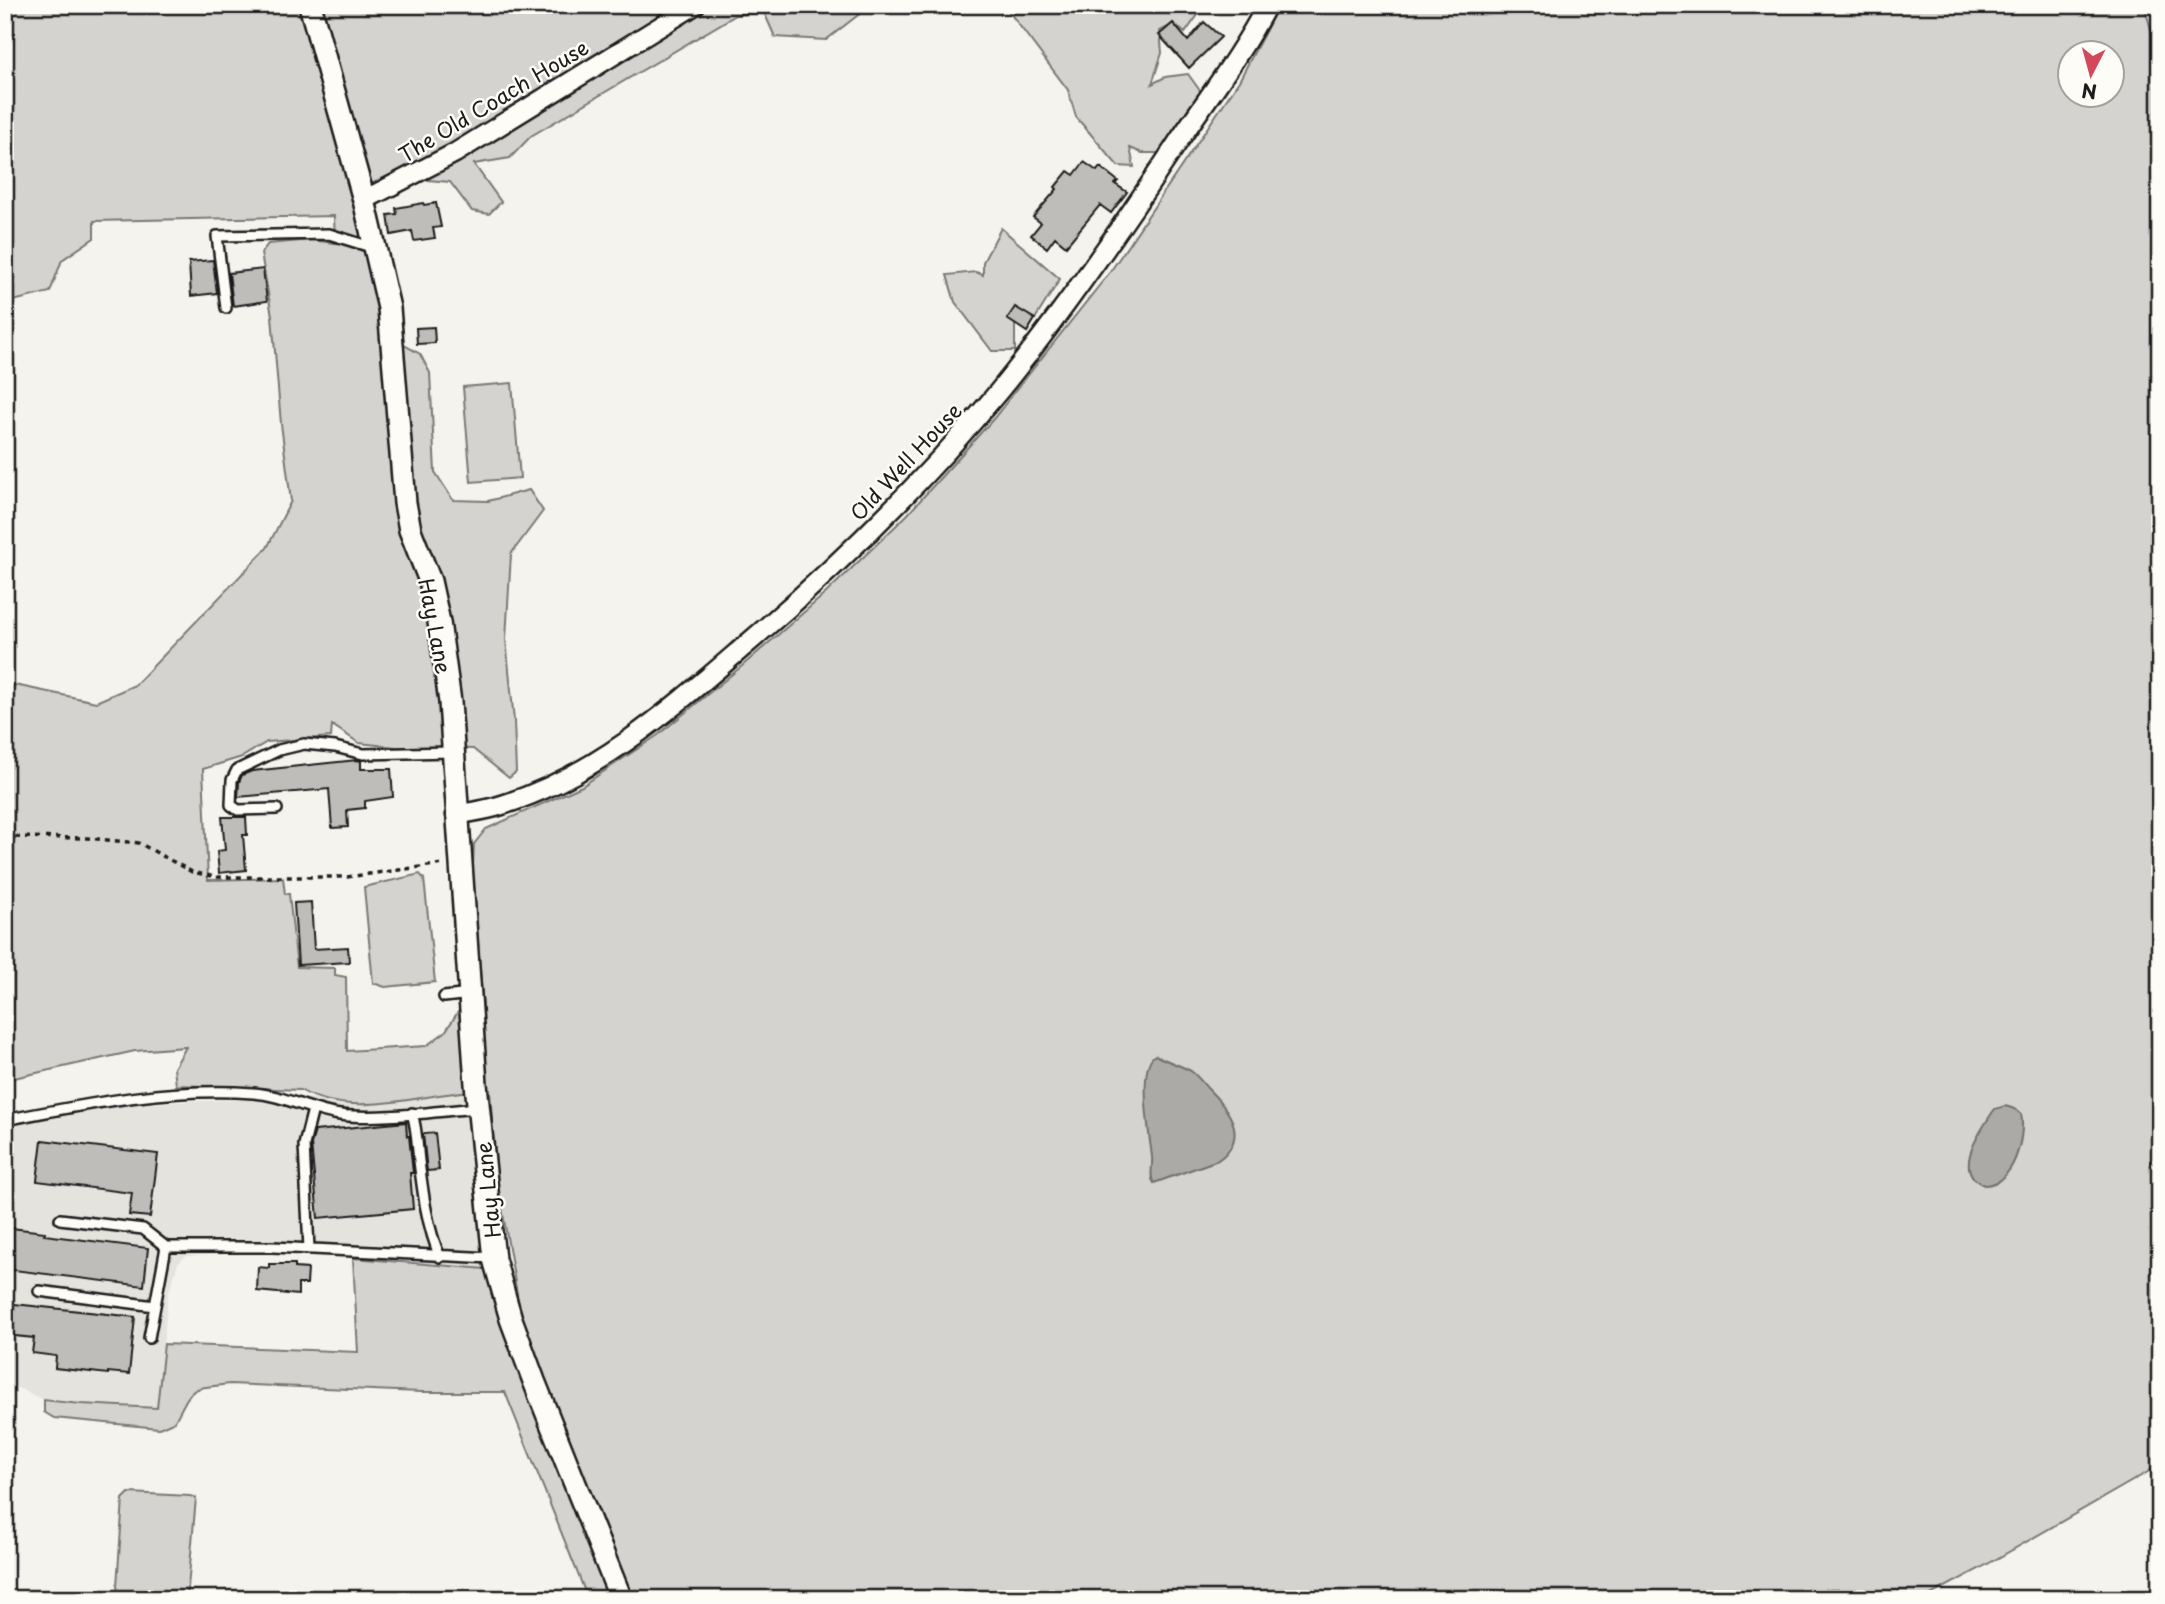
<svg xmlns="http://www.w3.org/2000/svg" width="2165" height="1604" viewBox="0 0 2165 1604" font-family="'Playpen Sans',sans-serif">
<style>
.built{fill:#e4e3de}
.green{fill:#d4d3cf;stroke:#787876;stroke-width:2;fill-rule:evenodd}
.water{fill:#abaaa6;stroke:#72716f;stroke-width:2}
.building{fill:#bebdba;stroke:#1c1c1c;stroke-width:2}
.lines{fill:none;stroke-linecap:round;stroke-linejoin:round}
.service-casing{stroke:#1c1c1c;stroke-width:14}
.minor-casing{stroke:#1c1c1c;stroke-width:23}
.tertiary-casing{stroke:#1c1c1c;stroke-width:26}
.path{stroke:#1c1c1c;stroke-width:3.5;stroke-dasharray:5 5;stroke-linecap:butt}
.service{stroke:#fdfcf7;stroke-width:9}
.minor{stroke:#fdfcf7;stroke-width:18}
.tertiary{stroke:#fdfcf7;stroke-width:21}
.labels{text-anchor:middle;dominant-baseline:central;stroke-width:5;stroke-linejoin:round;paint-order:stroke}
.street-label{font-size:21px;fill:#1c1c1c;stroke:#fdfcf7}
</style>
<rect width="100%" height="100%" fill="#f4f3ee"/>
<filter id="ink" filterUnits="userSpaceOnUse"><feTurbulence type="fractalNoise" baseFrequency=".0143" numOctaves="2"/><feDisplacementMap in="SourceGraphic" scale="14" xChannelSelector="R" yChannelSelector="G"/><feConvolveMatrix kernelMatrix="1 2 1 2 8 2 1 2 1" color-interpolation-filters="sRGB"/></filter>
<g filter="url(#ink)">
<path class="built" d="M468,1090L486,1269L322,1255L261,1252L186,1256L178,1263L168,1296L157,1408L81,1404L44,1400L5,1382V1182L14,1123L114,1106L189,1101L364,1097Z"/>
<path class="green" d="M5,5H297L299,9L307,5H684L459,140L467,154L710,5H871L826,40L775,37L764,12L736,15L531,136L510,158L474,164L501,202L489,214L472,211L450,182L395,177L360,208L385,334L420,354L430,373L435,472L453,500L488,501L529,490L543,511L511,554L506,639L514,721L516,772L509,778L473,749L396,747L359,743L332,725L331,737L267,742L242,757L203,769L208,880L283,878L285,894H289L297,967L335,968V975L346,977L347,1051L426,1046L445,1032L458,1012L483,1006L472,884L474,844L486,829L582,786L658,735L742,666L826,593L907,515L994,418L1110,272L1239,81L1279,5H2144L2160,60V1465L1979,1569L1923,1599H588L505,1392H421L230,1384C188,1389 194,1385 175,1421L159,1428L54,1418L44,1412V1400L81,1404L157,1408L164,1344L358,1352L353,1258L486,1269L520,1311L496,1174L490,1090C429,1090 356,1122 300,1090L176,1085L174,1068L186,1047L135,1051L5,1080V683L96,702L135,685L267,548L291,501L281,424L272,316L261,253L268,244L311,240L335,243L334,216L94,221V238L62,260L50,292L5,303ZM2070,52H2112V94H2070Z
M1004,5H1205L1185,33L1174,24L1160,31L1162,53L1152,84L1165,77L1188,74L1201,92L1192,112L1160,153H1142L1130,148L1134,167L1118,166L1076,117L1068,90Z
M1001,228L1060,279L1035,319L1015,307V351H992L955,302L947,275L976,272L983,275V262Z
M512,383L520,478L471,482L463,387Z
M420,874L424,879L435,982L385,987L373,983L364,887Z
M129,1493L190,1496L196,1498L187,1599H119L117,1586L123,1499Z"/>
<path class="water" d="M1155,1055C1166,1061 1180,1065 1191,1071C1198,1076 1204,1085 1210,1091C1231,1112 1249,1138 1218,1160L1154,1183C1149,1177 1153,1166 1152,1157C1150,1138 1137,1066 1155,1055Z
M2005,1106L2015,1109L2021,1114C2026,1137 2013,1186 1984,1185C1951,1171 1980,1132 1992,1113L1995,1109Z"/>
<path class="building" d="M1204,22L1221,37L1189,68L1159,35L1173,23L1188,41Z
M1084,162L1097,171L1100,167L1118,181L1115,184L1127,192L1111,213L1100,205L1066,246L1055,237L1047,248L1031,235L1041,223L1033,217L1057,189L1055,187L1068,171L1074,175Z
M423,203L424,205L436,203L441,227L433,228L435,238L414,241L412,231L391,235L388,215L397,214L396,208Z
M213,260L217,293L191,296L189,262Z
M263,269L267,301L233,306L229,273Z
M1015,307L1035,319L1027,332L1007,319Z
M434,327L435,343L417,344L416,328Z
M357,760L361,761V769H391L393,797L365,801V808L347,810L348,827L332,828L329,789L238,797L239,782L242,775L252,771Z
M222,817H246L247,835H243L246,870L219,873L217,851L225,850Z
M311,902L314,949L348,947L349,962L298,965L294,903Z
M406,1122L407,1136H409L413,1173H410L413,1209L318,1218L311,1144L315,1131Z
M435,1133L439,1170L427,1171L423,1134Z
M42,1140L158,1154L150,1217L129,1215L132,1193L37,1181Z
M11,1228L45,1232L44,1235L148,1248L144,1286L5,1269Z
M269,1264H295V1268L308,1269L307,1284H298V1295L257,1291L258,1267L269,1268Z
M5,1303L135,1317L129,1374L108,1372V1374L55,1368L56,1356L32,1353L34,1338L5,1335Z"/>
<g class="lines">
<g class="service-casing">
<path id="service" d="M226,308L217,236L329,234L374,248
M277,809L238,810L231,805L232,780L237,770L279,750L304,744L335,747L363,754L452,752
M444,997L470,994
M412,1113C417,1129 417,1144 419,1161C423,1194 427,1226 440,1257
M5,1120C87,1104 169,1087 253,1093C284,1095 310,1111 340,1115C380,1120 437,1111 478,1108
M60,1219L143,1229L166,1247
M309,1249L304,1145L313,1109
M39,1291L155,1306
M149,1338L166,1247H273L492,1258"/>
</g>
<g class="minor-casing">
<path id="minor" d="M364,200L455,153L695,5
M456,815C471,812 487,810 502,805C595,776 669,711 741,649C834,570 921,485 999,391C1062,314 1119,231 1174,148C1205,101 1241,55 1267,5"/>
</g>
<g class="tertiary-casing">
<path id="tertiary" d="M310,5L364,200L389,308L405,503L410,530L430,581L439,622L450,702L476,1084L494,1259L511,1319L534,1381L621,1599"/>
</g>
<path class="path" d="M5,837L87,838L139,843L192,872L216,877H347L443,864"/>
<use href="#service" class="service"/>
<use href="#minor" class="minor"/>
<use href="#tertiary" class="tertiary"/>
</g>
</g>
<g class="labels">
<g class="street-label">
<text transform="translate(493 100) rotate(-31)">The Old Coach House</text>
<text transform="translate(905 461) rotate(-47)">Old Well House</text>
<text transform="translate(436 626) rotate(79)">Hay Lane</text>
<text transform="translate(487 1190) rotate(-96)">Hay Lane</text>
</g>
</g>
<rect width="2165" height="1604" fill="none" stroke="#fdfcf7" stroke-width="28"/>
<rect x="14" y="14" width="2137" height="1576" fill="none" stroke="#1c1c1c" stroke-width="2.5" filter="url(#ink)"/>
<g transform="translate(2091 74) rotate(186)"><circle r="33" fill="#fdfcf7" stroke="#a3a29f" stroke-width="2"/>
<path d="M0-5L12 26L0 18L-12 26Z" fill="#d1495b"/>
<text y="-10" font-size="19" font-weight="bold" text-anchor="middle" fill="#1c1c1c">N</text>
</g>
</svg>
